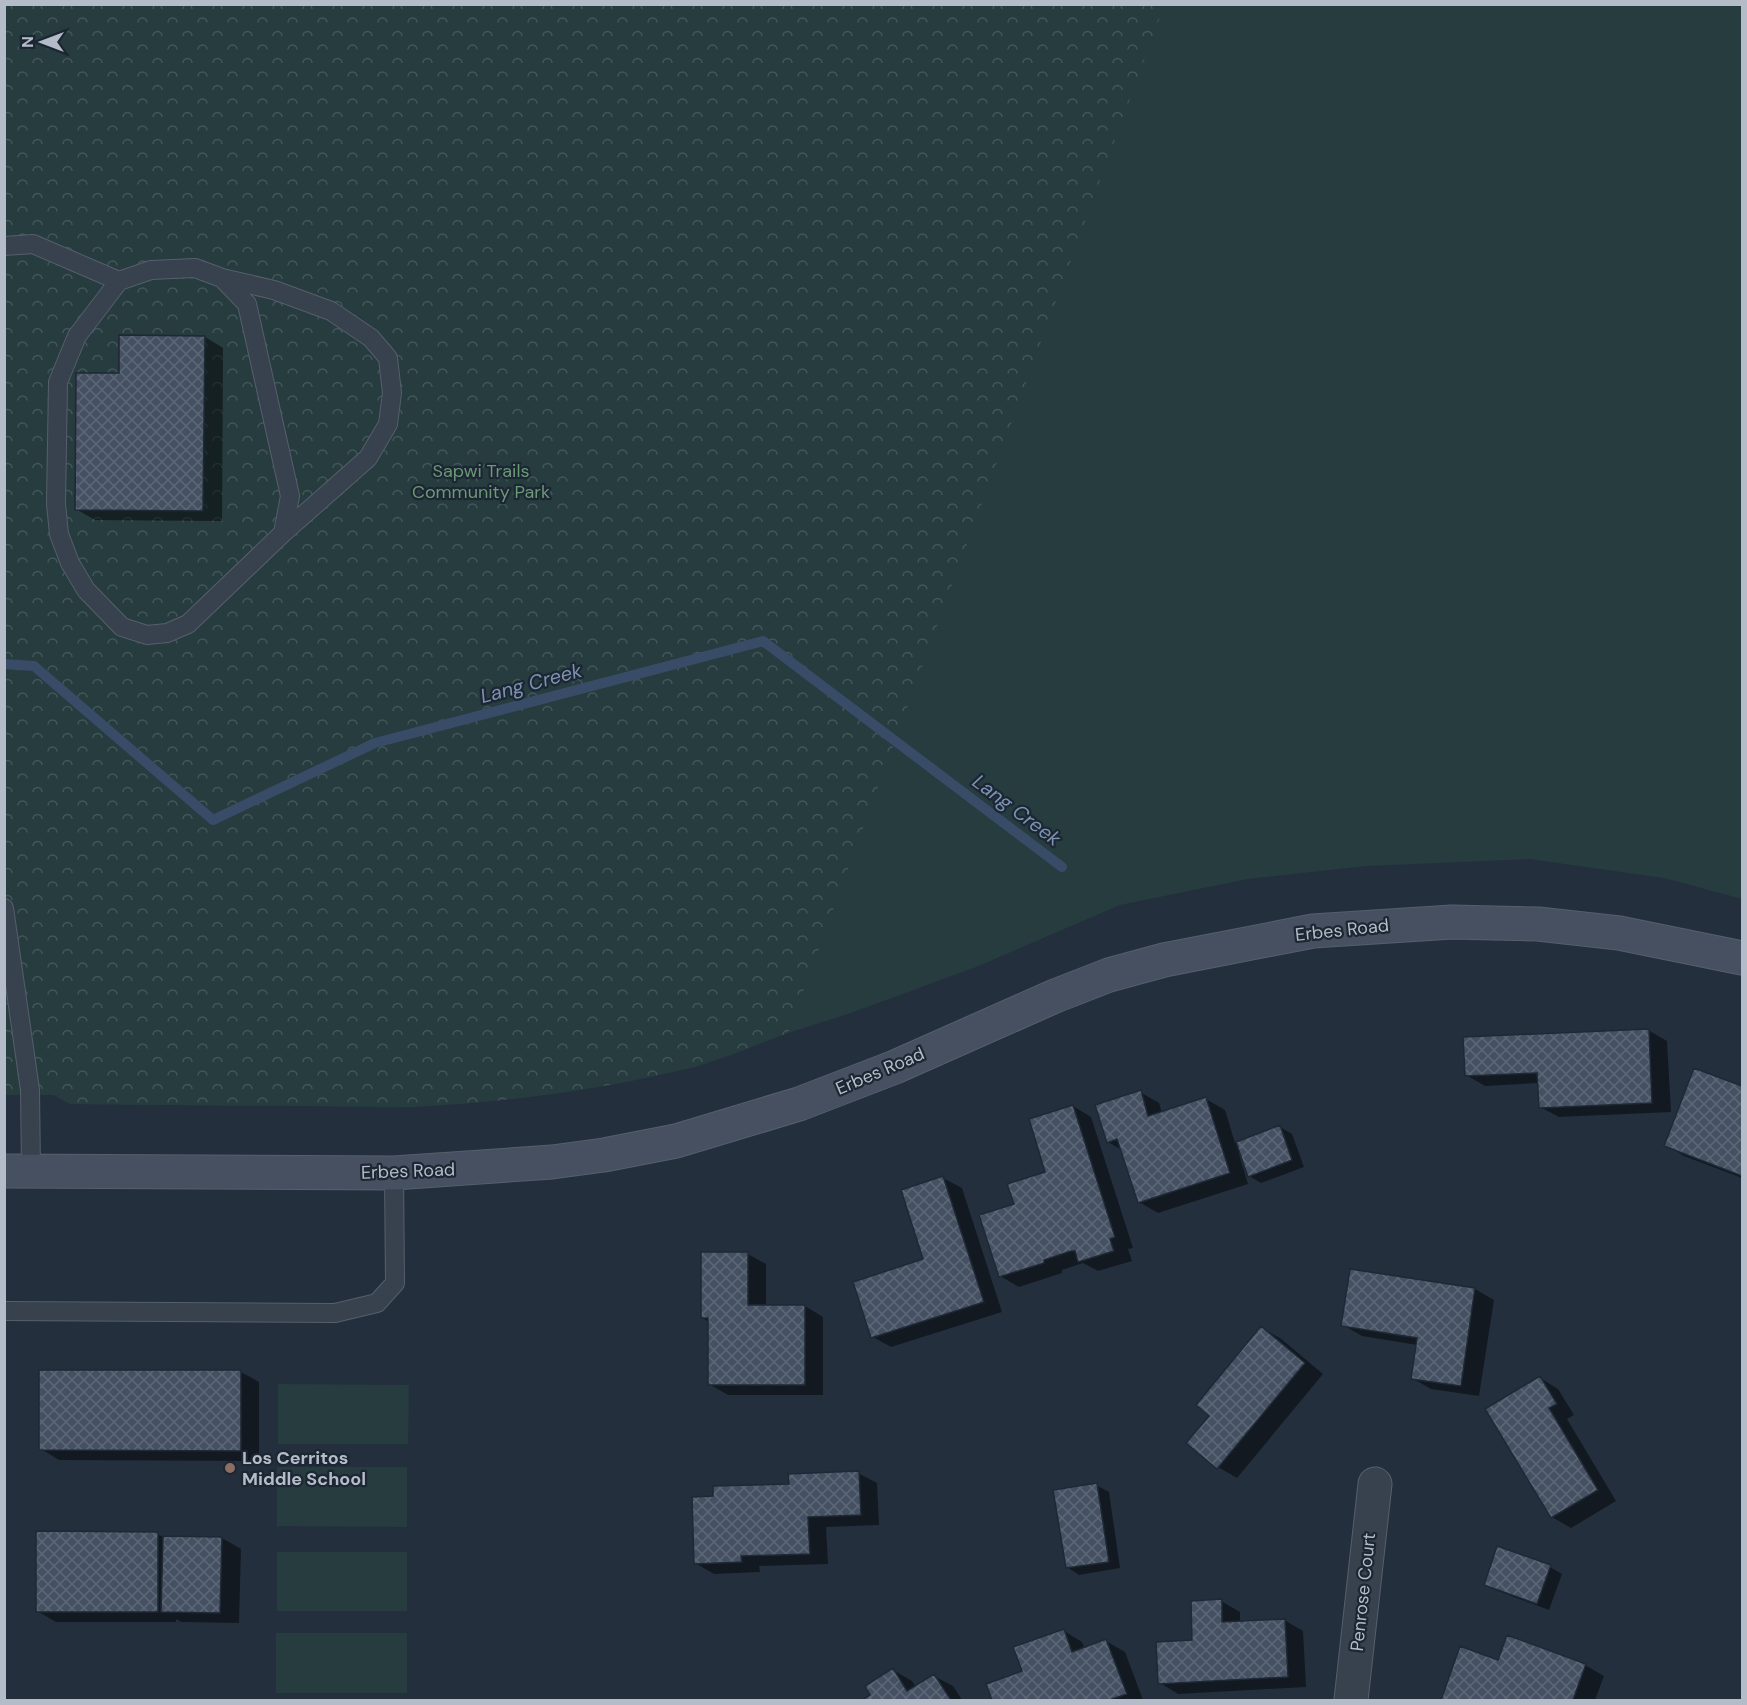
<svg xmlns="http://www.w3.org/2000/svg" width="1747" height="1705" viewBox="0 0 1747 1705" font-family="'DM Sans',sans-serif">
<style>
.grass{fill:#263c3f}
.park{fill:url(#park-crowns)}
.shadow{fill:#0007}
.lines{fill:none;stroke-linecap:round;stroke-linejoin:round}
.stream{stroke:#394c67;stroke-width:10}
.building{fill:url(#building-cross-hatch);stroke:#1f2835;stroke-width:1.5}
.service-casing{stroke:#565f6c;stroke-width:20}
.minor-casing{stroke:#565f6c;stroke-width:35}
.secondary-casing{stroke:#565f6c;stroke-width:35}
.service{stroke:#38414e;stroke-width:18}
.minor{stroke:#38414e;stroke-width:33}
.secondary{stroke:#465061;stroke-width:33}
.education-dot{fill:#8d6e63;stroke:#1d2633;stroke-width:2}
.labels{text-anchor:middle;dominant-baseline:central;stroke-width:4.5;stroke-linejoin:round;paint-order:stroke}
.park-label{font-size:18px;fill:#6b9a76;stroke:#1d2633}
.street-label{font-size:18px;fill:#b4bcc9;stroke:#1d2633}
.poi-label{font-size:18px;font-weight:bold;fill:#b4bcc9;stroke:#1d2633;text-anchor:start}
.water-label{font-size:20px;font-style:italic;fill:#7c92b1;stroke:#1d2633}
</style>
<defs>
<pattern id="park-crowns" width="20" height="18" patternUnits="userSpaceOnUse" patternTransform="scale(1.5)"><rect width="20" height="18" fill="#263c3f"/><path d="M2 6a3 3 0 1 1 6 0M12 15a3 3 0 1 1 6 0" fill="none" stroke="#435659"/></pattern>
<pattern id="building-cross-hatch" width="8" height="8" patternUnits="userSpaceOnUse" patternTransform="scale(1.5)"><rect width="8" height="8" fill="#455162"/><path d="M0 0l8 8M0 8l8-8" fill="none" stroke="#5d6877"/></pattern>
</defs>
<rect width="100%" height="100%" fill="#242f3e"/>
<path class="grass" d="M5,5H1742V899L1664,878L1529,859L1366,866L1248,879L1120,905L976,967L848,1014L788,1033L696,1067L621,1083L520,1098L413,1107L70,1104L54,1095H5Z
M278,1384L409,1385L408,1444H278Z
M277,1467H407V1527L277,1526Z
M277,1552H407V1611H277Z
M276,1633H407V1693H276Z"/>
<path class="park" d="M5,5H1161V14L788,1033C757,1044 725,1059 693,1067C602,1090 507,1102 413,1107L70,1104L54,1095H5Z"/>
<path class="shadow" d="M205,337L223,348L222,521L95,520L76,509L121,375Z
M1648,1030L1667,1041L1671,1112L1559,1117L1540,1107L1539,1083L1485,1086L1466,1075Z
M1695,1069L1742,1088V1178L1684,1156L1666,1145Z
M1140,1092L1159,1103L1162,1113L1206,1099L1225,1110L1235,1143L1280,1127L1292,1134L1304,1167L1261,1183L1249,1176L1241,1153L1239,1154L1248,1184L1158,1213L1139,1202L1122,1150L1108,1142Z
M1073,1106L1091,1117L1133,1248L1128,1249L1132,1261L1098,1271L1083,1263L1062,1270V1273L1019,1287L1000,1276L1016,1205L1047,1173Z
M943,1178L962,1188L1002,1312L891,1347L873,1337L925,1260Z
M748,1254L766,1264V1306H805L823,1317V1395H728L709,1384V1322L702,1318Z
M1351,1270L1475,1289L1494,1300L1479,1396L1431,1389L1412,1378L1417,1345L1362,1336L1343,1325Z
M1262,1328L1280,1338L1323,1374L1237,1478L1218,1467L1211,1416Z
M241,1372L259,1382V1461L59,1460L41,1449Z
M1540,1378L1558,1389L1574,1415L1567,1419L1616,1501L1571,1528L1552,1517Z
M858,1473L877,1483L879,1525L826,1527L828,1564L759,1566L760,1572L714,1574L695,1563L715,1498Z
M1096,1485L1109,1492L1120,1568L1079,1575L1067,1567Z
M157,1534L163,1537L222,1538L241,1549L239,1623L181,1622L176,1619V1622H56L37,1611Z
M1550,1567L1562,1574L1549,1610L1498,1591L1486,1584Z
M1221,1601L1240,1612V1622L1284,1620L1303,1631L1306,1687L1178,1694L1160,1683L1194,1641Z
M1064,1631L1082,1642L1085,1649L1106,1641L1125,1652L1143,1700H993L988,1685L1024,1672Z
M1461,1648L1499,1662L1585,1665L1604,1676L1595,1700H1442Z
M893,1670L912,1681L916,1687L934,1676L953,1686L962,1700H865L872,1696Z"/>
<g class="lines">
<path class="stream" d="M4,664L34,666L213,820L375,743L763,641L1062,867"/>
</g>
<path class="building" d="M119,335L205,336L203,511L75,510L76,373H119Z
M1649,1029L1652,1103L1539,1108L1537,1073L1465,1076L1463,1037Z
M1694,1068L1742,1086V1176L1664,1146Z
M1141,1090L1148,1116L1206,1097L1230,1173L1138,1203L1117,1139L1107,1143L1095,1105Z
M1073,1105L1115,1237L1110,1239L1114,1251L1078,1262L1075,1251H1071L1044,1260V1263L999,1277L979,1215L1014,1204L1007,1184L1045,1172L1029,1119Z
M1280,1125L1292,1160L1248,1177L1236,1142Z
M943,1176L984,1302L871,1338L853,1282L923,1259L901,1190Z
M701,1252H748V1305H805V1385H708V1318H701Z
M1350,1269L1475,1288L1461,1386L1411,1379L1417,1338L1341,1326Z
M1261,1326L1305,1363L1217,1469L1186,1443L1209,1416L1196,1405Z
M39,1370H241V1451L39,1450Z
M1540,1376L1557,1404L1549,1408L1598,1490L1551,1518L1485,1409Z
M859,1471L861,1515L808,1517L810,1554L741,1556L742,1562L694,1564L692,1497L713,1496V1486L789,1484L788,1474Z
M1097,1483L1109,1562L1066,1568L1053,1490Z
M36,1531L158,1532V1612H36Z
M163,1536L222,1537L220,1613L161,1612Z
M1497,1546L1551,1565L1537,1604L1484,1585Z
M1222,1599V1622L1285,1619L1288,1677L1158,1684L1156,1642L1192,1640L1191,1601Z
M1064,1629L1072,1652L1106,1639L1127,1694L1109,1700H992L986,1684L1022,1671L1013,1647Z
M1507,1635L1586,1664L1573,1700H1441L1460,1646L1498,1660Z
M893,1668L907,1691L934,1674L951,1700H862L870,1695L865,1686Z"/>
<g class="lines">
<g class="service-casing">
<path id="service" d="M4,246L33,244L119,281L151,270L195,268L222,278L247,304L290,496L283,533L188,624L167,633L147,635L122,627L86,590L70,563L59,534L56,504L58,382L77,336L119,281
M222,278L274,290L331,311L371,338L388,358L392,393L388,424L368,458L283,533
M4,908L30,1090L31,1171
M4,1311L335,1313L377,1303L395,1283L394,1173"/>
</g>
<g class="minor-casing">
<path id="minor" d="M1351,1700L1375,1484"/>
</g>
<g class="secondary-casing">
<path id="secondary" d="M4,1171L394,1173L552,1162L604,1155L676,1141L799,1104L895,1067L1055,996L1109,975L1164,960L1313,931L1452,922L1538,924L1619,933L1742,958"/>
</g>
<use href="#service" class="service"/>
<use href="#minor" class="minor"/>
<use href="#secondary" class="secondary"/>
</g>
<circle class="education-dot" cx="230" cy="1468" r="6"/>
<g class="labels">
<g class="park-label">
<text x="481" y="471">Sapwi Trails<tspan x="481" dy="21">Community Park</tspan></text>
</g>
<g class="street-label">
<text transform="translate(1342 930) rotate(-6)">Erbes Road</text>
<text transform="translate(880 1071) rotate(-23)">Erbes Road</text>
<text transform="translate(408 1171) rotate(-2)">Erbes Road</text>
<text transform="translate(1363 1592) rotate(-84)">Penrose Court</text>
</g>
<g class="poi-label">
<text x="242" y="1458">Los Cerritos<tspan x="242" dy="21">Middle School</tspan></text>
</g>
<g class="water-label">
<text transform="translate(531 683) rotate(-15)">Lang Creek</text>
<text transform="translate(1017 810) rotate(37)">Lang Creek</text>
</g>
</g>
<rect width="1747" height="1705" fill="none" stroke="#b4bcc9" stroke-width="12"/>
<g transform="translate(42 42) rotate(270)" stroke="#1d2633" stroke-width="4.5" paint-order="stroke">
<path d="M0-4.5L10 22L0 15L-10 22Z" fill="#b4bcc9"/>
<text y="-9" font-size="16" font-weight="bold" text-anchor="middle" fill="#b4bcc9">N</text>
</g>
</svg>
